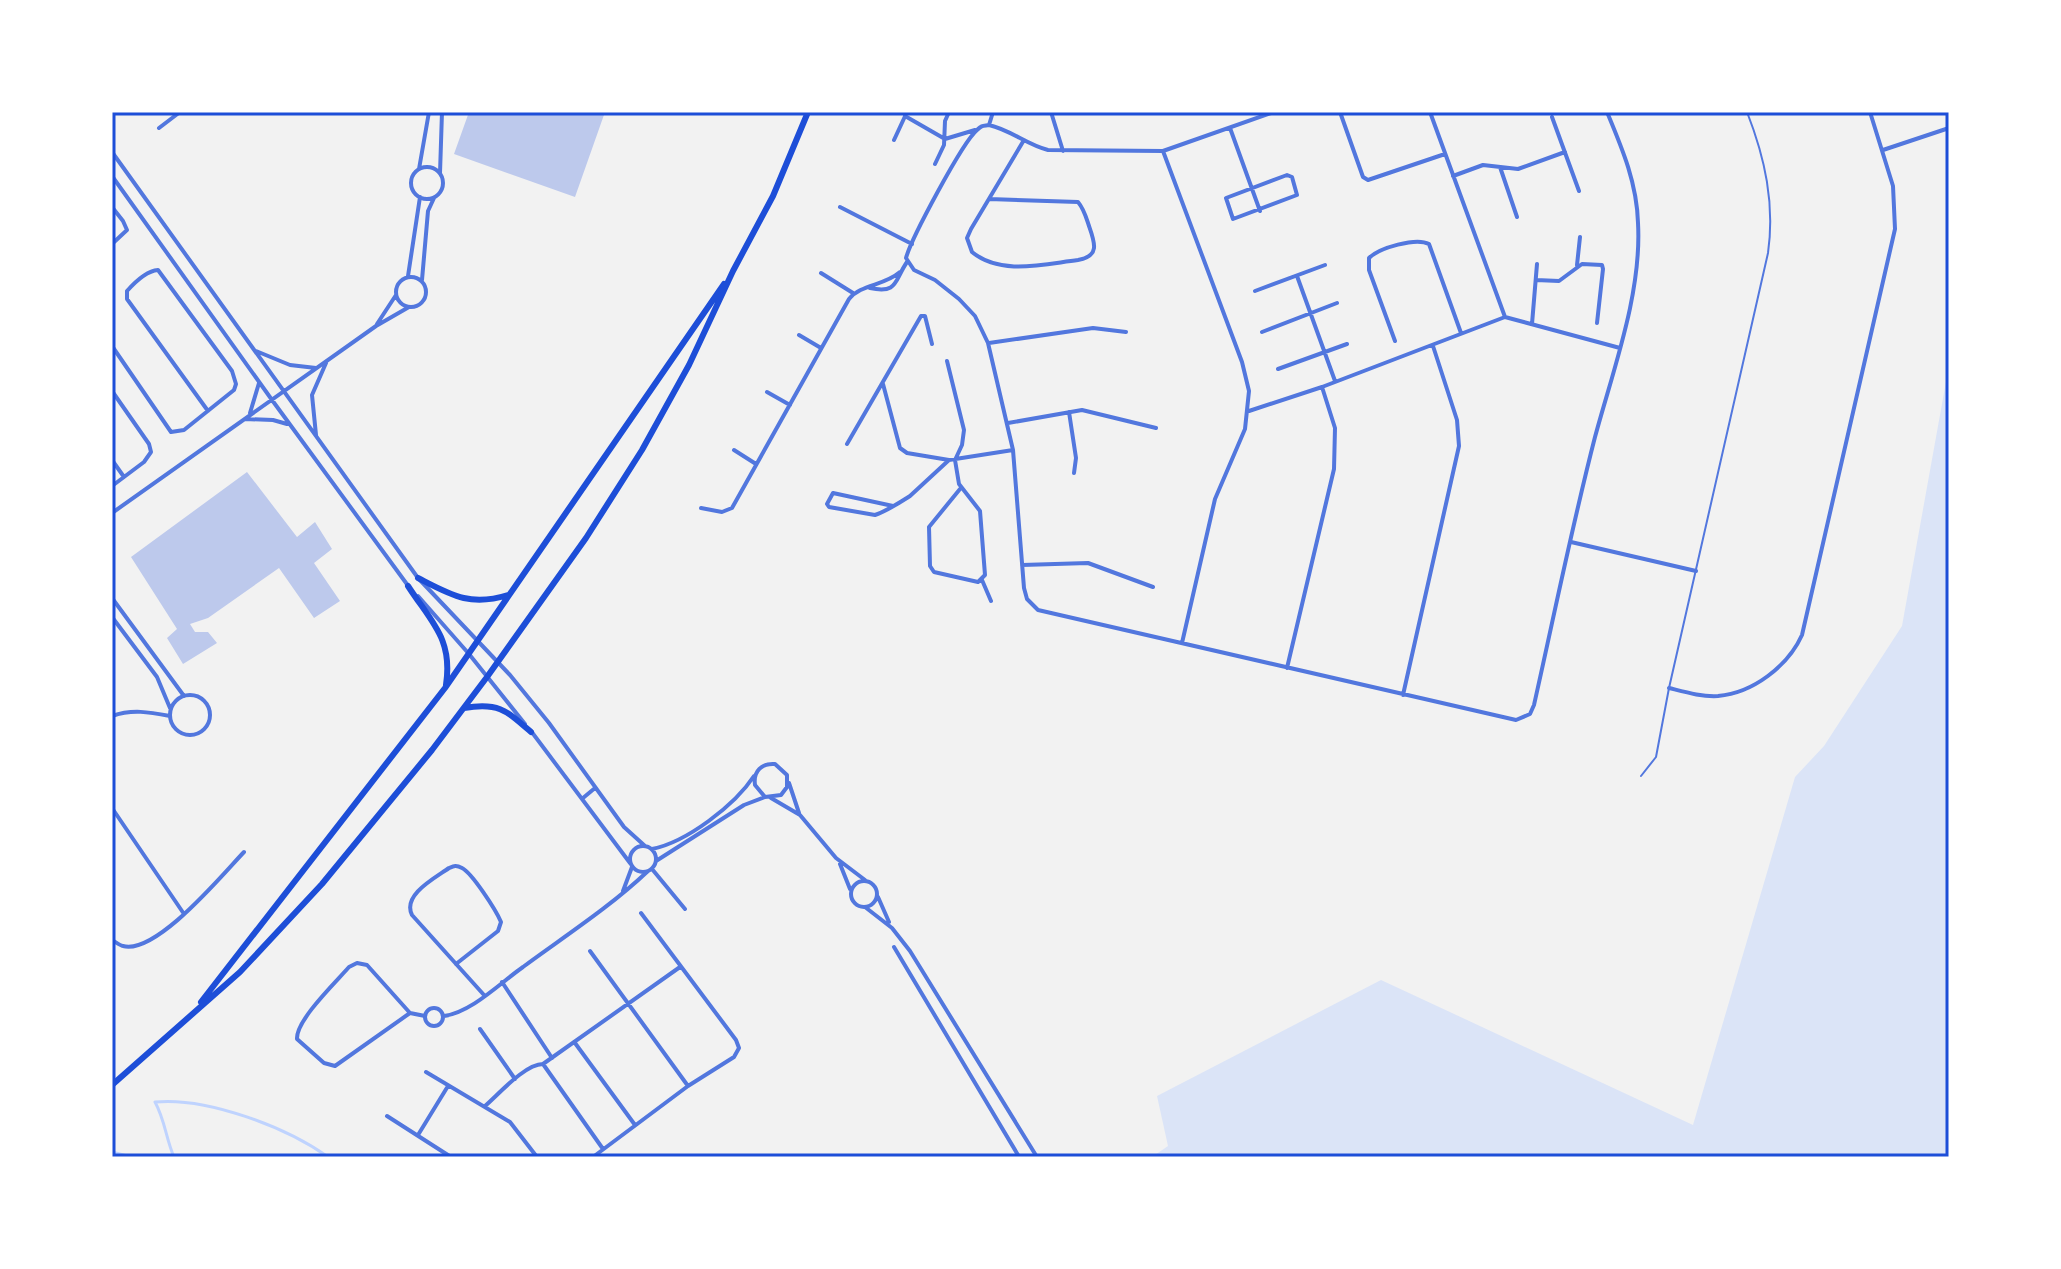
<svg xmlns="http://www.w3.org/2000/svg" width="2061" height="1269" viewBox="0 0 2061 1269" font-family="Bitter,serif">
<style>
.green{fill:#dbe4f7}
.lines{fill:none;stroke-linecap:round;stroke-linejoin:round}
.stream{stroke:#bfd3fe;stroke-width:3}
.building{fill:#bdc9ec}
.service{stroke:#5277de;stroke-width:2}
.minor{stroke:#5277de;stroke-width:4}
.secondary{stroke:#1d4ed8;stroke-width:6}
.neatline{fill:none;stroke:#1d4ed8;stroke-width:3}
</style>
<rect width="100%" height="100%" fill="#f2f2f2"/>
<path class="green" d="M1949,365V1157H1152L1168,1146L1157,1096L1381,980L1693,1125L1795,777L1824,746L1902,626Z"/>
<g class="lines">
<path class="stream" d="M112,1152L131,1157
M174,1157C166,1139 165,1120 155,1102C207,1097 286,1127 328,1157"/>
</g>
<path class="building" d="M469,112H605L575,197L454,154Z
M247,472L297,537L315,522L332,549L314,563L340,601L314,618L279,568L208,618L190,624L195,632H208L217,643L183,664L167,638L177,629L131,557Z"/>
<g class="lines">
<path class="service" d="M1641,776L1656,757L1669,688L1768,253C1775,204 1765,158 1747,112"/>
<path class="minor" d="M1051,112L1063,151
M1340,112L1363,177L1368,180L1445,154
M1430,112L1505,317
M905,116L945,139L975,130
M1552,117L1579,191
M989,125C983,126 982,125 977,130C962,143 911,239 906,258L914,270L935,280L959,299L975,316L988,343L1013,450L1024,588L1027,599L1038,610L1516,720L1530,714L1534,705C1554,616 1572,526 1595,437C1613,370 1642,293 1638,223C1637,183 1622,148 1607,112
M989,125C1011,130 1027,145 1048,150L1163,151L1274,112
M989,125L993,112
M159,128L180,112
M1230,128L1260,211
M894,140L907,112
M1883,150L1949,128
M1163,151L1242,362L1249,391L1245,429L1215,499L1182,643
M112,152L418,578L510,675L549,723L624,827L645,846
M935,164L944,145L945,121L949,112
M411 183a16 16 0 1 1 32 0a16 16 0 1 1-32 0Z
M1500,167L1517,217
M419,169L429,112
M440,173L442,112
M1287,175L1292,177L1297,195L1233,219L1226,198Z
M112,176L272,400L409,587
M1453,176L1483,165L1518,169L1565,152
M989,199L1078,202C1084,209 1086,217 1089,226C1095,243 1100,256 1078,260C1044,264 1001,276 972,252L967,238L971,229L1024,140
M112,207L123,221L127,230L112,244
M840,207L912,244
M1577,265L1580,237
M821,273L853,293
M408,276L420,197
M1297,276L1335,381
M396 292a15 15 0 1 1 30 0a15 15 0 1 1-30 0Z
M422,280L428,211L434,198
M1536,280L1559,281L1582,264L1602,265L1603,269L1597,323
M870,288C898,294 894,281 907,262
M1255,291L1325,265
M377,324L396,295
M1532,324L1537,264
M1262,332L1337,303
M799,335L821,348
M1395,341L1369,270V258C1379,248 1416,237 1429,244L1461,333
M989,343L1093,328L1126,332
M112,346L171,432L184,430L234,390L236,384L232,371L158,270C146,271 135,282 127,291V299L208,411
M256,351L290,365L316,368
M947,361L964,430L962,445L955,460L959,484L980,511L985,575L978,582L934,572L930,566L929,527L960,489
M1278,369L1347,344
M883,384L900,448L907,453L949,460
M112,391L149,444L151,452L144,462L112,486
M767,392L790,405
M1249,411L1322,387L1505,317L1620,348
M1069,412L1076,458L1074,473
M250,413L259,383
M245,419L273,420L287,424
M1008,423L1082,410L1156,428
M316,435L312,395L326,363
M847,444L921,316H925L932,344
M734,450L756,464
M112,460L124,477
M893,506L833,493L827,504L829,507L875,515C887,511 899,503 910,496L949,460L1013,450
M701,508L722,512L732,508L849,299C861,284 884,286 900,272
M112,513L376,326L409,307
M1571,542L1696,571
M1022,565L1088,563L1153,587
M982,580L991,601
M418,596L469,654L525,724
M112,598L184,696
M112,617L157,677L170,708
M1287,668L1334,469L1335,428L1322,387
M1669,688C1685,692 1702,697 1718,696C1753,693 1788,666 1802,635L1895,229L1893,186L1870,112
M1403,695L1459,446L1457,420L1433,346
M170 715a20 20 0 1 1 40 0a20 20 0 1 1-40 0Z
M112,716C132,709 149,712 170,716
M531,731L630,863
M789,783L799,813
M583,798L595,788
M771,798L800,815L836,858L865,880
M112,808L184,914
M630 859a13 13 0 1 1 26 0a13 13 0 1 1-26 0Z
M652,849C687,842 735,805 754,776
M656,861L744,805L765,797L781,795L787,787V775L775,764C762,763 753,771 755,785L765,797
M840,864L850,889
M652,869L685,909
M851 894a13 13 0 1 1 26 0a13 13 0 1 1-26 0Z
M623,891L632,867
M878,897L889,922
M865,907L892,928L910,951L1037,1157
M112,940C114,941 121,946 123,946C156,955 222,875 244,852
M894,947L1018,1155
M590,951L688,1086
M456,964L498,931L501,922C496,910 472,873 462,868C456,865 454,866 449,868C435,878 402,895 412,915L484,995
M502,982L552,1058
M425 1017a9 9 0 1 1 18 0a9 9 0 1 1-18 0Z
M410,1013L335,1066L324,1063L297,1039C296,1020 336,982 349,967L357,963L367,965L410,1013L425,1016
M444,1016C472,1012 500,983 523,967C565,936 610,907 648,871
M480,1029L515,1079
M575,1043L635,1125
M543,1064L603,1149
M426,1072L510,1122L537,1157
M485,1106C499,1094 525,1064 543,1064L680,967
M387,1116L451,1157
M418,1135L448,1086
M593,1157L688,1086L734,1057L739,1048L736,1040L641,913"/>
<path class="secondary" d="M418,578C451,595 470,607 508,595
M408,586C432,623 453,639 446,685
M464,708C498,702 506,710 531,732
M201,1002L445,688L724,284
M112,1085L240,972L322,884L432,750L487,677L586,538L642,450L689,365L733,271L773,196L808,112"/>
</g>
<rect width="2061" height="1269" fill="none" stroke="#ffffff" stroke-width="228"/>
<rect x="114" y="114" width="1833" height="1041" class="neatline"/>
</svg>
